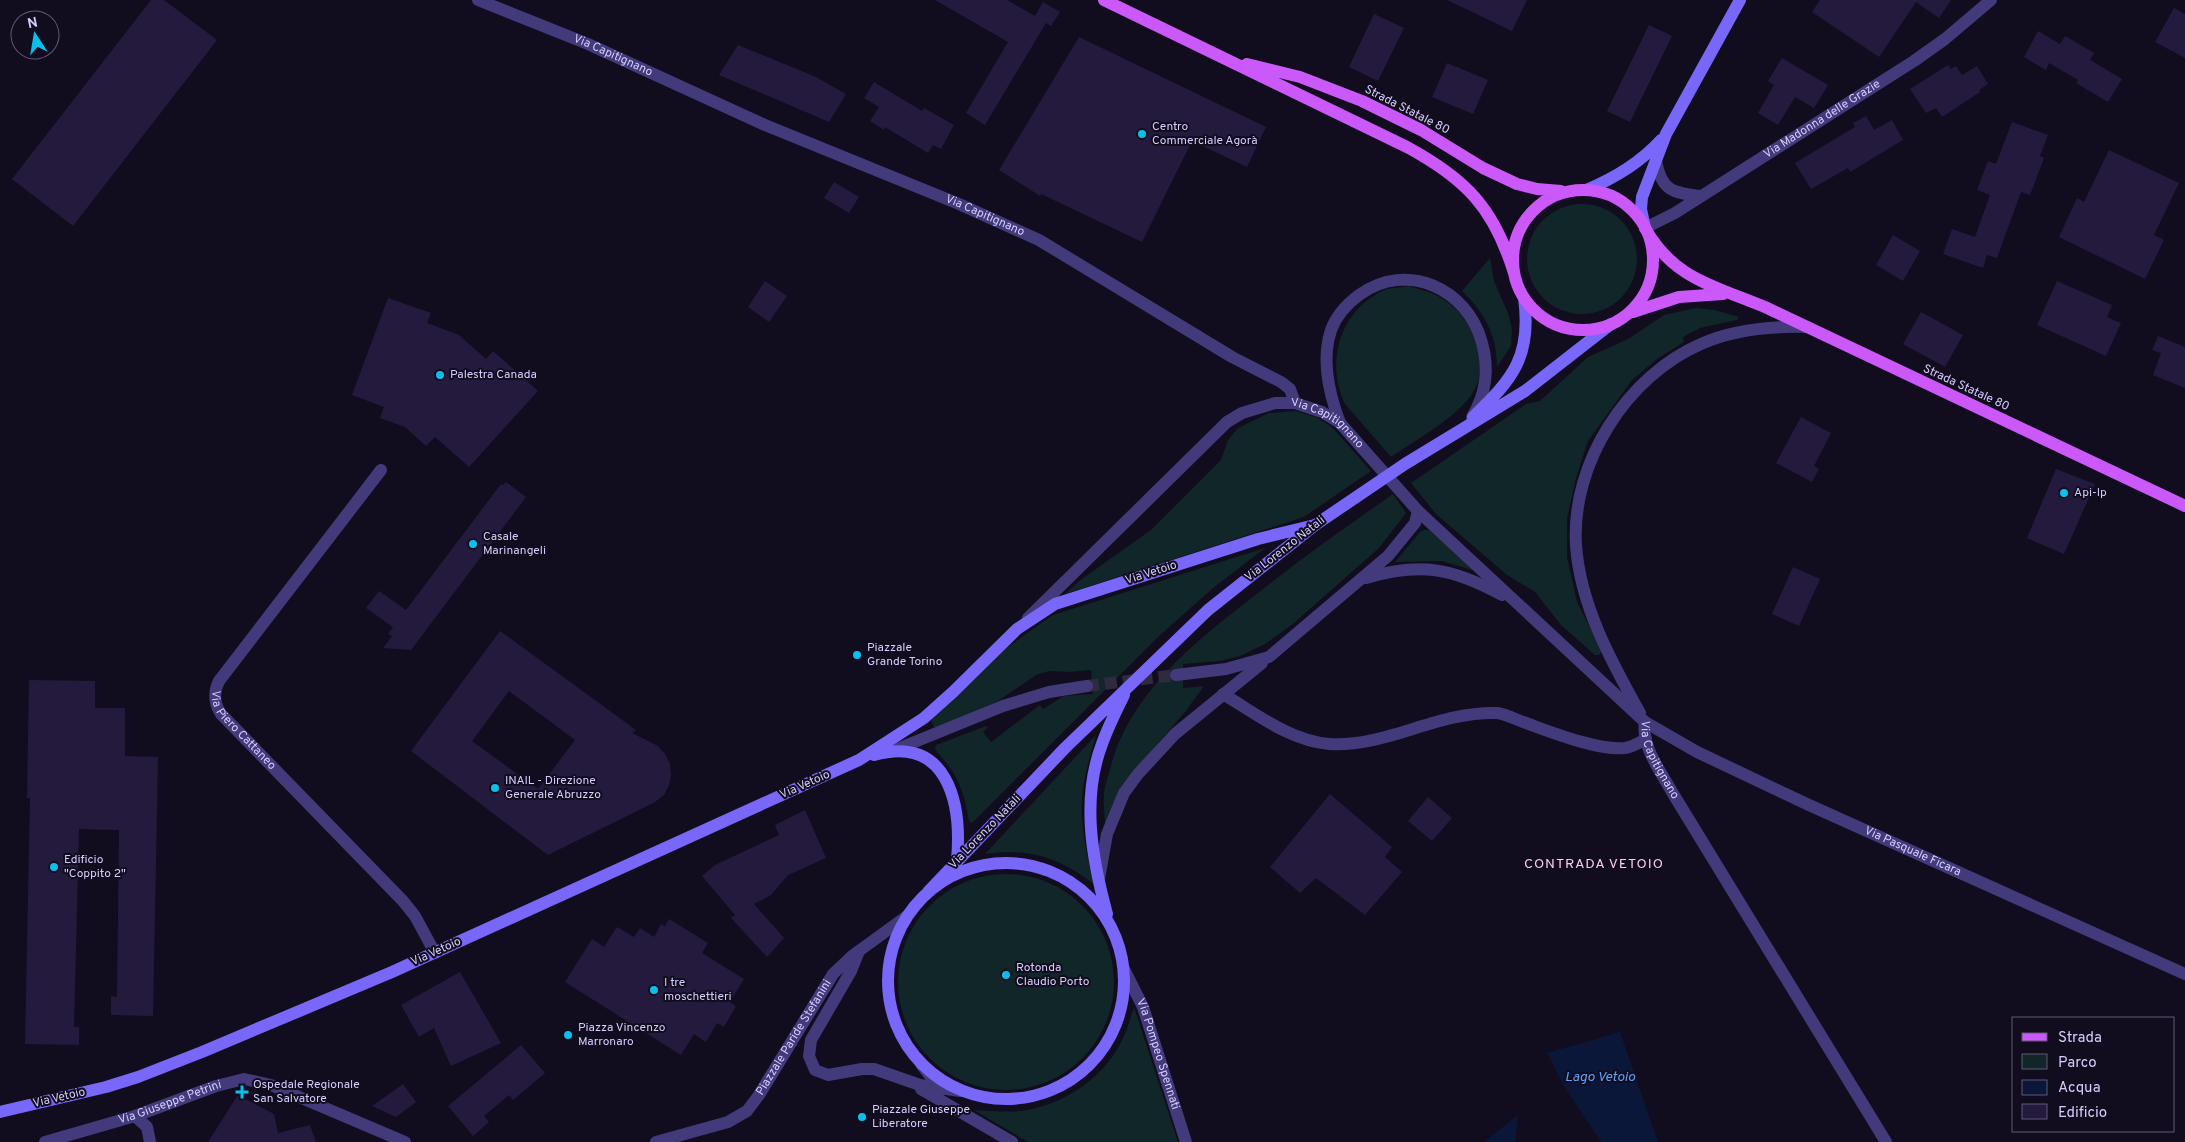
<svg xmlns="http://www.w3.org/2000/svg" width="2185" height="1142" viewBox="0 0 2185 1142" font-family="Overpass,sans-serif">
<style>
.green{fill:#102628}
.water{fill:#0b1739}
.building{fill:#241a3e;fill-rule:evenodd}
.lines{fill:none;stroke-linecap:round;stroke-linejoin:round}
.street-tunnel{stroke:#2f2a3f;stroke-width:12;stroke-dasharray:12 6;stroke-linecap:butt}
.street{stroke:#423a7b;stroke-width:12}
.secondary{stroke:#7867f9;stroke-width:12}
.primary{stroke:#cb58f8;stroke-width:12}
.poi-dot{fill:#09c0ec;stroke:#110d1e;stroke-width:2}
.labels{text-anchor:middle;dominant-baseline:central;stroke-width:4;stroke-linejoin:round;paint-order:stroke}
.street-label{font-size:12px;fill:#d6ccfd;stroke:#110d1e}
.poi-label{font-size:12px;fill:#d6ccfd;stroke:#110d1e;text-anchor:start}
.neighbourhood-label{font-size:14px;letter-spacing:1px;fill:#fdcee8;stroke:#110d1e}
.water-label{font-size:14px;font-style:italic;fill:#5ea3f9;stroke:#110d1e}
</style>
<rect width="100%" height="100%" fill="#110d1e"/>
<path class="green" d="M1527 259a55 55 0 1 1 110 0a55 55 0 1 1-110 0Z
M1490,258L1494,281L1508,313L1512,329L1511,346L1497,367C1497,335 1484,312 1462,291Z
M1409,286C1418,289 1430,292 1438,296C1471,313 1495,364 1470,397C1452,420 1416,440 1391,457L1345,404C1325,361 1340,312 1382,291C1390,287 1401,288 1409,286Z
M1696,308L1715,310L1739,317L1737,320L1700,328L1683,337L1684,342L1657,359L1632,380L1588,441L1576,478L1567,519V557L1577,602L1602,651L1599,655H1595L1561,625L1535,592L1507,575L1436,514L1411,483L1526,404L1540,401L1588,357L1628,339L1664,315Z
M1295,411L1316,417L1332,427L1371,471L1304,517L1065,594L1079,581L1151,530L1221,460L1228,440L1238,428L1269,413Z
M1393,494L1406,513L1379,548L1294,623L1265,644L1240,656L1220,661L1183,664V688L1204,686L1185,712L1134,771L1105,826C1105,816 1103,805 1104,795C1104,788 1107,780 1109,773C1128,693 1196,641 1258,593C1302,558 1347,526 1393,494Z
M1424,530H1429L1474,567L1472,570L1442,561L1395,562L1420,532Z
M1265,548L1213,588L1158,637L972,823L969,821C964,790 958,775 937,752L935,748L936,745L986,726L988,728L983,732L991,742L1040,705L1043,709L1064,696L1093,694L1091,670L1069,672L1049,671L1036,675L998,701L940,728L934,727L931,721L934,717L1009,646L1053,615Z
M1096,735C1091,753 1086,770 1083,788C1079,820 1086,853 1094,884C1057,857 1030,848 985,854Z
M898 982a108 108 0 1 1 216 0a108 108 0 1 1-216 0Z
M1134,1007L1178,1142H1028L974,1110C992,1111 1010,1113 1027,1110C1068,1103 1108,1074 1124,1036C1128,1027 1131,1016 1134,1007Z"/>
<path class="water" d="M1620,1032L1658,1142H1601L1565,1088L1547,1053Z
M1518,1115L1515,1142H1484Z"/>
<path class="building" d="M151,0H164L217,40L73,226L12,179Z
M935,0H1007L1035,16L1043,2L1060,12L1051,26L1046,23L985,125L966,113L1008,42Z
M1447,0H1527L1512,31Z
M1820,0H1951L1939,18L1916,2L1879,57L1812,12Z
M2174,8L2185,14V58L2155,42Z
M1374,14L1404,28L1378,81L1349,67Z
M1649,25L1672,36L1630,122L1607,111Z
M2038,31L2060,44L2065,36L2094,53L2090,60L2122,79L2108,102L2076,83L2078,80L2049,63L2046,70L2024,57Z
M1079,37L1266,127L1247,167L1192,141L1142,242L1041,194L1040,196L999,170Z
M738,45L816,77L846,94L829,122L719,75Z
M1782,58L1828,85L1814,108L1795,97L1778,125L1758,113L1774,85L1768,81Z
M1447,63L1488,80L1473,114L1432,97Z
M1948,65L1951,69L1956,66L1962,75L1977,66L1988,84L1979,90L1980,92L1942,117L1936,108L1926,113L1910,89Z
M874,82L922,111L924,108L954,125L941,149L933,145L928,153L885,127L884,130L870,121L879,107L864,98Z
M1866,116L1874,130L1892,120L1903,140L1850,172L1848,168L1811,189L1795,163L1855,127L1853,123Z
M2012,122L2048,135L2040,156L2044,158L2030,195L2021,192L1997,258L1987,255L1983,268L1943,254L1952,229L1975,237L1990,195L1977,190L1988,161L1996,164Z
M2109,150L2179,183L2154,235L2164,240L2145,279L2059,237L2077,198L2084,202Z
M834,182L859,197L849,213L824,198Z
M1893,235L1920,251L1903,281L1876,265Z
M765,281L787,296L769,322L748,307Z
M2057,281L2112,305L2107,317L2121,323L2106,356L2037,325Z
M388,298L431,313L427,323L459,335L486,359L493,351L538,391L469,467L435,437L426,446L405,427L380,418L384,407L352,395Z
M1921,312L1963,335L1945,367L1903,344Z
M2158,336L2185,347V388L2153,375L2161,353L2152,350Z
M1801,417L1831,433L1814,466L1819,469L1812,482L1776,463Z
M2056,469L2095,484L2064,554L2027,538Z
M506,482L526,497L411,650L383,648L392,636L388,634L393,627L366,608L379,591L406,610L501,484L503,485Z
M1793,567L1820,579L1799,626L1772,614Z
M500,631L636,730L632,733L658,746L665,754L670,764L671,775L669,785L664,795L655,802L548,855L411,751ZM509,691L575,740L538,789L472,741Z
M29,680L95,681V708H125V756L158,757L153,1016L111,1015V996L117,997L119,830L79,829L74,1027H79V1045L25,1044L30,798H27Z
M1330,794L1392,847L1385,857L1402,872L1365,915L1316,878L1300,893L1270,867Z
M1428,797L1452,818L1432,841L1408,821Z
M805,810L826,858L788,875L771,895L754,904L784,938L767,957L731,918L735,915L702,876L715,865L779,835L775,825Z
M669,919L708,943L702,953L744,979L730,1002L736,1006L724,1027L717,1023L706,1042L694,1034L681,1055L565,982L592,939L604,947L617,927L634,937L640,928L654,937L661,924L665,926Z
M460,972L501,1043L451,1066L434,1028L419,1037L401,1005Z
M521,1045L545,1073L513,1100L509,1095L484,1116L489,1122L473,1136L448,1106Z
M403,1084L416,1102L396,1117L372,1106Z
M238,1095L274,1114L278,1133L310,1125L316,1142H208Z"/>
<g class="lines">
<path class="street-tunnel" d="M1087,686L1176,675"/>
<g class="street">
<path id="s1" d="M478,0L588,44L765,125L959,204L1039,240L1232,357L1281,382L1290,389L1295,403"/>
<path d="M1656,160C1661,191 1673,193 1701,196"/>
<path id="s2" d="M1645,228L1675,213L1914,61L1945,39L1991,0"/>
<path d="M1340,423C1329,394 1321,360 1331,330C1336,316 1347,304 1359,295C1407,260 1468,289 1482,343C1489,368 1486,394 1472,417"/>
<path id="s3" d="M381,470L219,681C213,693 214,703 221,714L403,901L415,916L435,953"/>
<path d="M1366,578C1421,562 1452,568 1502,595"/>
<path id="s4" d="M1028,618L1227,422L1242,413L1275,403H1295L1322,412L1340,423L1418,511L1645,722L1697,752L1809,805L2185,974"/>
<path d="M1176,675L1226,669L1269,657L1388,556L1415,523L1418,511"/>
<path d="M1223,694C1255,713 1290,741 1329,744C1385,748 1438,711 1497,713C1506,714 1517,720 1526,723C1551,732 1599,751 1625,748C1632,747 1639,743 1646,739"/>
<path d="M1640,713C1611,661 1580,605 1576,545C1571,463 1627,376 1701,344C1734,329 1772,326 1808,327"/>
<path id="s5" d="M1645,722C1641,746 1661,772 1672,792L1886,1142"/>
<path d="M890,752L1003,706L1049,692L1087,686"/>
<path d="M1099,879L1107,834L1124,793L1138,774L1175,734L1262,663"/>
<path d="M859,951L851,971L811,1040L809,1056L815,1070L828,1075L862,1069H874L920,1085L960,1091"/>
<path id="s6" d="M1124,969L1143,1007L1186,1142"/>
<path d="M921,1064L941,1090"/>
<path d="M921,1089L1012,1142"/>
<path d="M135,1116L147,1127L150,1142"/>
<path id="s7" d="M45,1142L135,1116L216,1086L244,1079L271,1085L405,1142"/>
<path id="s8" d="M656,1142L728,1122L747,1111L759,1095L833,974L852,956L907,916"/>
</g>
<path class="secondary" d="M1586,190C1615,178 1640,163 1661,140
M1645,228L1641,209L1642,197L1666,134L1740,0
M1473,417C1513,379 1532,356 1524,298
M874,755C948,734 962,804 957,860
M888 981a118 118 0 1 1 236 0a118 118 0 1 1-236 0Z
M928,892L1065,748L1208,610L1315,525L1405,464L1525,391L1611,324
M1107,914C1092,859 1081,799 1102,744C1108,727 1116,711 1124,695
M0,1112L106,1087L138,1077L202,1052L392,972L859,760L924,718L953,692L1017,629L1055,604L1258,539L1315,525"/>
<path class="primary" d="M1104,0L1407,147C1466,179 1494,208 1514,273
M1247,64L1300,77L1362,101L1421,130L1483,168L1517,184L1537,189L1561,191
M1513 260a70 70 0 1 1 140 0a70 70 0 1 1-140 0Z
M1645,228C1673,279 1715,286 1765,307L2185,506
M1633,312L1679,297L1723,294"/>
</g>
<g class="poi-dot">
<circle cx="1142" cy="134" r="5"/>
<circle cx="440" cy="375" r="5"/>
<circle cx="2064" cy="493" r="5"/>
<circle cx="473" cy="544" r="5"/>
<circle cx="857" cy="655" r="5"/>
<circle cx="495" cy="788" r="5"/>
<circle cx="54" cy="867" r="5"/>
<circle cx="1006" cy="975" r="5"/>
<circle cx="654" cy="990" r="5"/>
<circle cx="568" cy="1035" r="5"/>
<path d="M239.5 1084.5h5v5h5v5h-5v5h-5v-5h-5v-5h5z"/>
<circle cx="862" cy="1117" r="5"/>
</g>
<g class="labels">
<g class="street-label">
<text stroke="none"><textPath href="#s1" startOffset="146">Via Capitignano</textPath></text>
<text transform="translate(1407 110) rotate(27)">Strada Statale 80</text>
<text stroke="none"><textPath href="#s2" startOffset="208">Via Madonna delle Grazie</textPath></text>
<text stroke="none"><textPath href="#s1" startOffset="551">Via Capitignano</textPath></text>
<text transform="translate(1966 388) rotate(25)">Strada Statale 80</text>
<text stroke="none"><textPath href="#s4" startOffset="390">Via Capitignano</textPath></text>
<text transform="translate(1285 549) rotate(-38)">Via Lorenzo Natali</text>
<text transform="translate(1151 573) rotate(-18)">Via Vetoio</text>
<text stroke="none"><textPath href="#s3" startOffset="326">Via Piero Cattaneo</textPath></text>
<text stroke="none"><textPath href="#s5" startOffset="41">Via Capitignano</textPath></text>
<text transform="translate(805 785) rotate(-24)">Via Vetoio</text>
<text transform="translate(985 832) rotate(-46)">Via Lorenzo Natali</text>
<text stroke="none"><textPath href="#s4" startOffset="1126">Via Pasquale Ficara</textPath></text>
<text transform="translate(436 952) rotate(-24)">Via Vetoio</text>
<text stroke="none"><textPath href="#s8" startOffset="184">Piazzale Paride Stefanini</textPath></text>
<text stroke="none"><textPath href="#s6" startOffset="92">Via Pompeo Spennati</textPath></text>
<text transform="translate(59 1098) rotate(-13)">Via Vetoio</text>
<text stroke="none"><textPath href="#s7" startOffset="131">Via Giuseppe Petrini</textPath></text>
</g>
<g class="poi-label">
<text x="1152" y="127">Centro<tspan x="1152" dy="14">Commerciale Agorà</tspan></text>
<text x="450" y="375">Palestra Canada</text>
<text x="2074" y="493">Api-Ip</text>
<text x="483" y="537">Casale<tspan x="483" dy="14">Marinangeli</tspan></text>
<text x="867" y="648">Piazzale<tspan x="867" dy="14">Grande Torino</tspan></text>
<text x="505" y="781">INAIL - Direzione<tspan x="505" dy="14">Generale Abruzzo</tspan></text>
<text x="64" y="860">Edificio<tspan x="64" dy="14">"Coppito 2"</tspan></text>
<text x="1016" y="968">Rotonda<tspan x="1016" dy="14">Claudio Porto</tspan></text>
<text x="664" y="983">I tre<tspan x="664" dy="14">moschettieri</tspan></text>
<text x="578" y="1028">Piazza Vincenzo<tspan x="578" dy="14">Marronaro</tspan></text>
<text x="253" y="1085">Ospedale Regionale<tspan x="253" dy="14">San Salvatore</tspan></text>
<text x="872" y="1110">Piazzale Giuseppe<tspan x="872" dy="14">Liberatore</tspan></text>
</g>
<g class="neighbourhood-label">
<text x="1594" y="864">CONTRADA VETOIO</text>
</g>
<g class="water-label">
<text x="1600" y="1077">Lago Vetoio</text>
</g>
</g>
<rect x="2012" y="1017" width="162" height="115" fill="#110d1e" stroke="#605977"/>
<rect x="2022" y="1033" width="25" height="8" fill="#cb58f8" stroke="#605977"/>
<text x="2058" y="1042" font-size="15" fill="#d6ccfd">Strada</text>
<rect x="2022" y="1054" width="25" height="15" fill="#102628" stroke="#605977"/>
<text x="2058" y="1067" font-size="15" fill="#d6ccfd">Parco</text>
<rect x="2022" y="1080" width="25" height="15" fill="#0b1739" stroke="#605977"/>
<text x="2058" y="1092" font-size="15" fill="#d6ccfd">Acqua</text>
<rect x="2022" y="1104" width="25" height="15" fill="#241a3e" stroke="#605977"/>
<text x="2058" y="1117" font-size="15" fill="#d6ccfd">Edificio</text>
<g transform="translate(35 35) rotate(348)"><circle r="24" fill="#110d1e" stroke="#605977"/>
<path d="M0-4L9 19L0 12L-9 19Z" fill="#09c0ec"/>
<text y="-8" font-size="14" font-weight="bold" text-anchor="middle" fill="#d6ccfd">N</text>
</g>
</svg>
